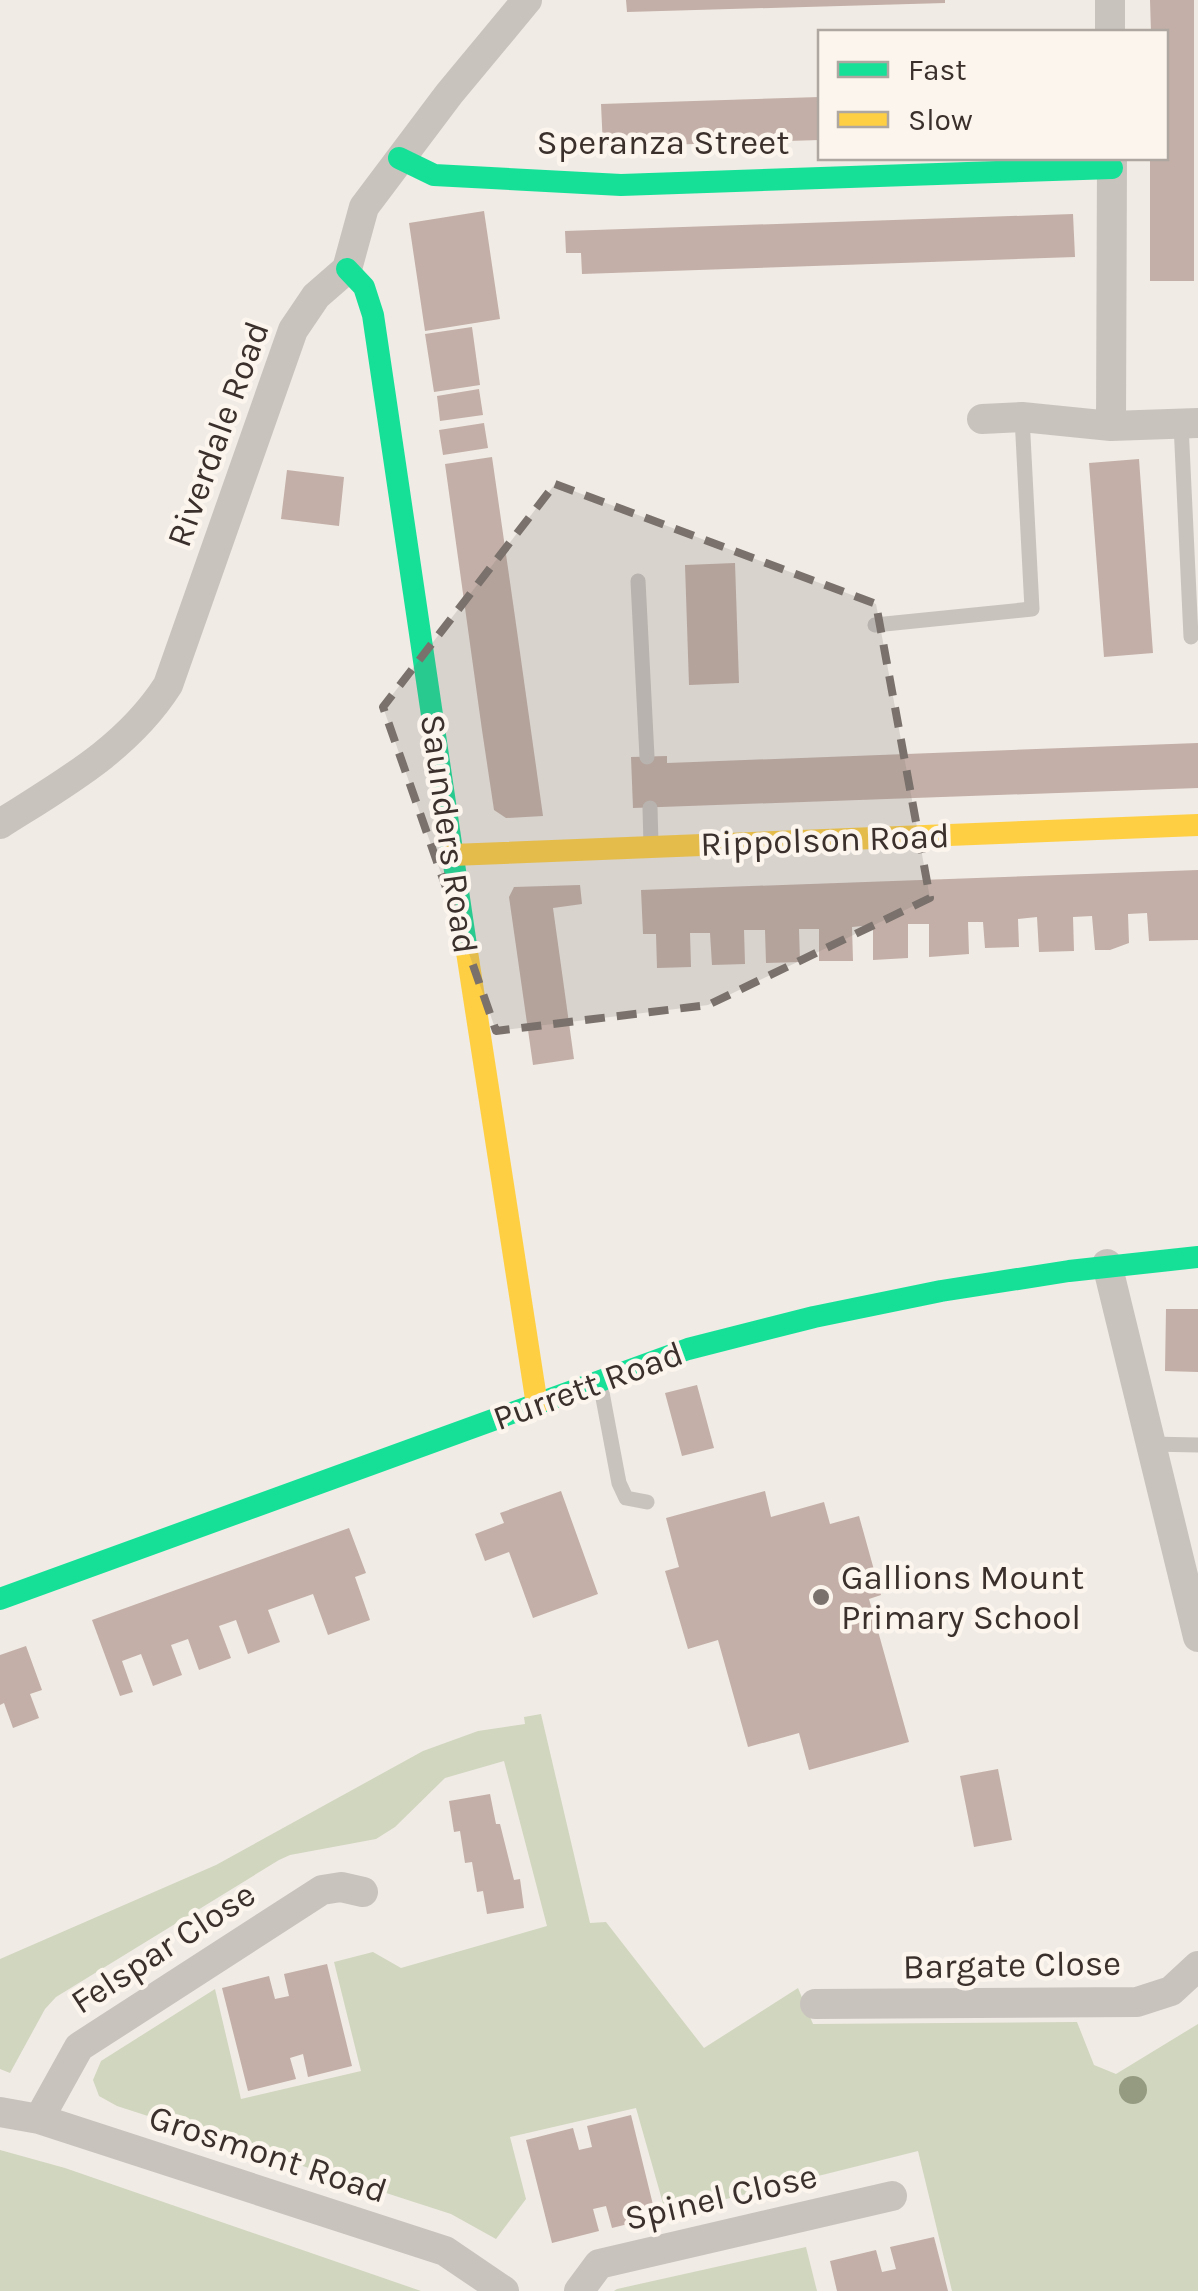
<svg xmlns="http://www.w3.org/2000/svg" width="1198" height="2291" viewBox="0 0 1198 2291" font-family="Karla,sans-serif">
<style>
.green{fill:#d1d6bf}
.building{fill:#c3afa7}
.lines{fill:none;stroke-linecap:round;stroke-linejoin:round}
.lane{stroke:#c9c3be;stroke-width:15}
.street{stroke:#c9c3be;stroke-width:30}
.fast{stroke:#16e098;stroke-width:22}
.slow{stroke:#ffcf43;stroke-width:22}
.tree{fill:#959b80}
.marked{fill:#7a716c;fill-opacity:0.2;stroke:#7a716c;stroke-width:8;stroke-dasharray:20 12;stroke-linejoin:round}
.poi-dot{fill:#7a716c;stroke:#fbf5ee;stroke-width:4}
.labels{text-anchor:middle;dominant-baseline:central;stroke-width:9;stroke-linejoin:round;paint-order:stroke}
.street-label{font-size:35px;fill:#3b302b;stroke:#fbf5ee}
.poi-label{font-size:35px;fill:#3b302b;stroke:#fbf5ee;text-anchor:start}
</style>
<rect width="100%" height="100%" fill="#f0ebe5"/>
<path class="green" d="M541,1714L590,1923L606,1922L704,2048L798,1988L813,2024L1077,2022L1094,2065L1116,2074L1198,2024V2291H952L918,2151L666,2214L636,2108L510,2137L526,2199L496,2239L451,2214L117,2106L99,2096L93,2080L101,2061L215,1989L241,2099L361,2071L334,1962L373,1952L401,1968L547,1926L504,1761L445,1778L395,1827L376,1839L290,1855L279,1860L56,1997L45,2009L10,2073L0,2069V1959L216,1865L423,1751L478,1731L525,1724L524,1717Z
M0,2150L65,2168L421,2291H0Z
M806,2247L817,2291H614L617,2289Z"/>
<path class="building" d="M626,0H945V3L627,12Z
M1150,0H1194V281H1150V158H1166V32H1151Z
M820,97V140L603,147L601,104Z
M484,211L500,319L425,331L409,223Z
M1073,214L1075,257L582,274L581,253H566L565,231Z
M472,327L480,385L434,392L425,334Z
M479,389L483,415L440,421L437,396Z
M484,423L488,448L443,455L439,430Z
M492,457L515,617L543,816L506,818L494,810L482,730L445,464Z
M1139,459L1153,653L1104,657L1089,463Z
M287,470L344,477L339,526L281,519Z
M735,563L739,683L689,685L685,565Z
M1198,743V788L633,808L631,757L667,756V763L694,762Z
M1198,870V940L1149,941L1147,913L1128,914L1129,943L1110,950H1095L1092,916L1073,917L1074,951L1039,952L1037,917L1018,919L1019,947L985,948L983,922H968L969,954L929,957V924H908V958L873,960V925L852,927L853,961H819V929H799L800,962L766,963L765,930H744L745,964L712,965L710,933H690L691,967L657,968L656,934H643L641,890Z
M580,885L582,904L553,908L574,1059L533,1065L509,897L514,887Z
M1166,1309H1198V1372L1165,1371Z
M697,1385L714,1448L682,1456L665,1393Z
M561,1491L598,1594L533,1618L509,1552L485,1561L475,1534L504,1523L500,1513Z
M765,1491L771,1517L824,1502L830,1524L859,1516L881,1595L869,1599L909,1742L809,1770L799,1733L748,1747L718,1640L688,1649L665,1571L679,1567L666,1518Z
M349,1528L366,1573L355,1577L370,1620L328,1635L313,1594L268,1610L280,1642L248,1654L236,1620L219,1626L231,1658L199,1670L188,1639L171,1645L182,1675L153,1686L141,1654L122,1661L133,1692L120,1696L92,1620Z
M26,1646L42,1690L30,1694L39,1718L13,1728L4,1703L0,1705V1655Z
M998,1769L1012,1840L974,1847L960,1776Z
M490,1794L496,1824H500L514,1880L520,1879L524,1908L487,1914L483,1891L477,1892L472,1862L465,1863L460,1831L454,1832L449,1801Z
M327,1964L352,2066L308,2077L303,2054L290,2058L296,2079L248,2091L222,1988L269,1976L275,1999L289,1996L284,1974Z
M631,2115L656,2217L612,2228L606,2206L593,2209L599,2231L552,2243L526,2140L573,2128L579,2150L592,2147L587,2126Z
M934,2237L948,2291H837L830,2261L876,2250L882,2272L896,2269L890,2247Z"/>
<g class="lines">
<path class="lane" d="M1181,424L1191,637
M638,581L647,757
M875,625L1032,609L1022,417
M650,808L651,844
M600,1382L619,1483L626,1498L647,1502
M1150,1444L1198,1445"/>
<path class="street" d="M1110,0V32
M982,419L1022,417L1111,426L1198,423
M1111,426L1112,158
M0,824C63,784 127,749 168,685L293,330L316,296L347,269L364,207L449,94L527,0
M1107,1264L1198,1637
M815,2004L1137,2002L1171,1991L1198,1966
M0,2112L39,2119L445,2251L504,2291
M39,2119L79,2047L322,1890L341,1887L363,1892
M579,2291L599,2264L892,2196"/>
<path class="fast" d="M399,158L434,175L621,185L1112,168
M347,269L364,287L373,315L467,952
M0,1599L688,1349L814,1317L941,1291L1069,1271L1198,1257"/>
<path class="slow" d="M452,855L1198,825
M467,952L537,1405"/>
</g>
<circle class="tree" cx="1133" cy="2090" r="14"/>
<path class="marked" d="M555,484L876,604L930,898L708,1005L496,1031L383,707Z"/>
<circle class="poi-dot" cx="821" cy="1597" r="10"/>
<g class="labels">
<g class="street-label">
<text x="663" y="142">Speranza Street</text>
<text transform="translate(218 434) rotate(-70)">Riverdale Road</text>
<text transform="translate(449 834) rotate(82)">Saunders Road</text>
<text transform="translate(825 840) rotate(-2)">Rippolson Road</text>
<text transform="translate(588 1386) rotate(-20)">Purrett Road</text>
<text transform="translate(163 1948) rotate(-33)">Felspar Close</text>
<text transform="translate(1012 1965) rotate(-1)">Bargate Close</text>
<text transform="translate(268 2154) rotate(18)">Grosmont Road</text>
<text transform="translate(721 2197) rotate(-13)">Spinel Close</text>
</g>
<g class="poi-label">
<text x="841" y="1577">Gallions Mount<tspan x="841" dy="40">Primary School</tspan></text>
</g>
</g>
<rect x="818" y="30" width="350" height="130" fill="#fbf5ee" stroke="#aea6a0" stroke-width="2.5"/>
<rect x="838" y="62" width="50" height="15" fill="#16e098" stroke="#aea6a0" stroke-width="2.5"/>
<text x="908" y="80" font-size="30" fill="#3b302b">Fast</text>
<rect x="838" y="112" width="50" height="15" fill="#ffcf43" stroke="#aea6a0" stroke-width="2.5"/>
<text x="908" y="130" font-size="30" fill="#3b302b">Slow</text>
</svg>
